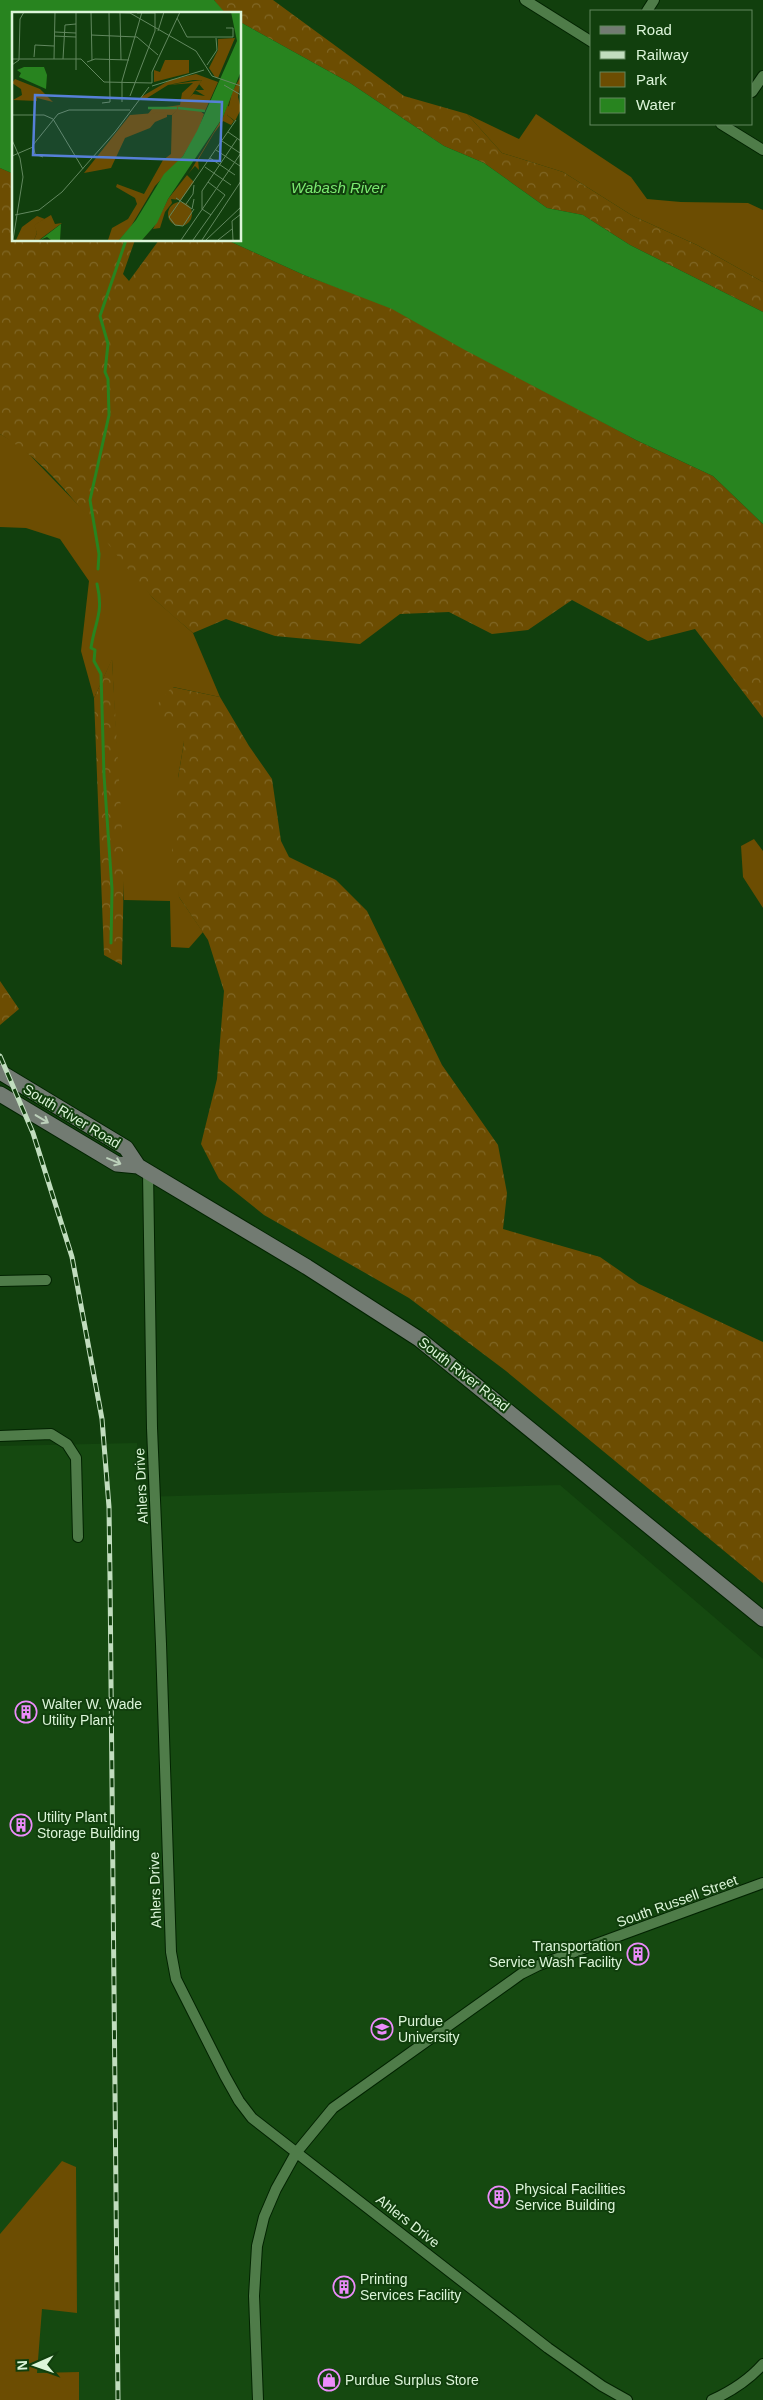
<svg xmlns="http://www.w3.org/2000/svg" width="763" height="2400" viewBox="0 0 763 2400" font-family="Helvetica,sans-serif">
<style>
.built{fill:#154910}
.green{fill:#6c4d02}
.forest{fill:url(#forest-crowns)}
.water{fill:#28841f}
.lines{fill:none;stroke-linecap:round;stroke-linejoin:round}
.stream{stroke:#28841f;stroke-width:3}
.street-casing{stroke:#022300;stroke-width:12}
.secondary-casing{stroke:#022300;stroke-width:17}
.street{stroke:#4f7c49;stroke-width:10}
.secondary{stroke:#727b72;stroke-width:15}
.rail-casing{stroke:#c1ddbe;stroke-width:5}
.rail{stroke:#113f0d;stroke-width:3;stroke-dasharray:9;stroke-linecap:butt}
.oneway{stroke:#bcd0ba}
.labels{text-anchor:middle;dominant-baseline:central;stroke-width:4;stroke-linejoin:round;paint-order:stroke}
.street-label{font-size:14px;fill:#dcf5d9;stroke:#113f0d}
.poi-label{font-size:14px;fill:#dcf5d9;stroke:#113f0d;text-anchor:start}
.water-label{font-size:15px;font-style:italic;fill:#7ceb71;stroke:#113f0d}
.inset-river{fill:none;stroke:#28841f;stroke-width:2.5}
.inset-road{fill:none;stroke:#62885f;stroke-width:1}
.view{fill:#5680d8;fill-opacity:0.15;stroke:#5680d8;stroke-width:2.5}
.inset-edge{fill:none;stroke:#dcf5d9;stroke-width:2.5}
</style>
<defs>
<pattern id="forest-crowns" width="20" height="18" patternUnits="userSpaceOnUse" patternTransform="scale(1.25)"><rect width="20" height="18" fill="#6c4d02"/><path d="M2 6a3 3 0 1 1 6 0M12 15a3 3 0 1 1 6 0" fill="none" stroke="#806726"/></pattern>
</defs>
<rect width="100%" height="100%" fill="#113f0d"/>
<path class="built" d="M137,1443L140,1497L560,1485L763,1659V2400H0V1446Z"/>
<path class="green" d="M467,114L519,139L536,114L631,177L647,199L681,202L748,203L763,210V282L697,245L633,216L563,172L502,153Z
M0,434L21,446L82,509L153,598L193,633L220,697L173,687L184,742L178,778L179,897L203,932L189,948L171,947L170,901L124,900L112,660L94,698L81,651L89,581L60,539L26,528L0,527Z
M754,839L763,851V908L743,877L741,846Z
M62,2161L76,2167L77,2313L42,2309L37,2373L79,2372V2400H0V2234Z"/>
<path class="forest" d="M214,0H273L404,96L467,114L502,153L563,172L633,216L697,245L763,282V312L630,245L583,215L547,208L484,163L444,146L350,83L240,22V14L223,12Z
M0,168L14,174V240H135L123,274L129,281L159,240H227L304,275L386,305L636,440L713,476L763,524V718L695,629L648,641L572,600L528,630L492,634L449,612L400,614L360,644L275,636L226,619L193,633C180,622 166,610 153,598C102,544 66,473 0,434Z
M112,659L124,865L122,965L104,955L94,698Z
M172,687L220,697L249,746L272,779L281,841L289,857L336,880L367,911L442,1065L498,1145L507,1193L503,1229L600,1257L639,1284L763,1342V1583L506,1371L409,1298L264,1215L219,1179L201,1144L217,1079L224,991L208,940L179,897L172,853L178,778L184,742L154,708Z
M0,981L19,1009L0,1025Z"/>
<path class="water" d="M0,0H214L226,14H14V174L0,168Z
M240,22L350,83L444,146L484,163L547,208L583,215L630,245L763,312V524L713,476L636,440L463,349L392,309L304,275L227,240H240Z"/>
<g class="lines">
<path class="stream" d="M98,569L99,554L90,500L109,415L108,379L105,372L108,344L100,316L126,240
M97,584C104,613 95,621 91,648L95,650L94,661L101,674L104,775L112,889L111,943"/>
<g class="street-casing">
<path id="street" d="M525,0L592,42
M647,11L654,0
M752,92L763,76
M721,124L763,150
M148,1172L152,1428L161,1644L171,1952L176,1979L225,2076L239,2101L252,2118L548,2348L602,2386L627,2400
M0,1281L46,1280
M0,1436L51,1434L67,1444L76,1458L78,1537
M258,2400L254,2296L257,2246L264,2217L276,2189L296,2153L333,2108L521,1974L539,1965L763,1883
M712,2400C732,2391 748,2381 763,2364"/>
</g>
<g class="secondary-casing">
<path id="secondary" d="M0,1072L126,1148L138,1166L307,1267L419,1339L763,1619
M0,1094L117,1164L138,1166"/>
</g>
<use href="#street" class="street"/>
<use href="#secondary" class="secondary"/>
<g class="rail-casing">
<path id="rail" d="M0,1056L33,1133L72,1257L102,1419L109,1507L110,1577L118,2400"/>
</g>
<use href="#rail" class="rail"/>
</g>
<defs><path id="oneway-shaft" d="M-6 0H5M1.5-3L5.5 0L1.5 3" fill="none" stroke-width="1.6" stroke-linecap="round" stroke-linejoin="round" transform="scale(1.25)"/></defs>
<g class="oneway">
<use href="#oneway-shaft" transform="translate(42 1119) rotate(31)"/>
<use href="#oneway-shaft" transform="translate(114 1161) rotate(23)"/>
</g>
<defs>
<g id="building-ring" transform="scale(1.125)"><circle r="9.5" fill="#113f0d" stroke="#ec8cfb" stroke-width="1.5"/><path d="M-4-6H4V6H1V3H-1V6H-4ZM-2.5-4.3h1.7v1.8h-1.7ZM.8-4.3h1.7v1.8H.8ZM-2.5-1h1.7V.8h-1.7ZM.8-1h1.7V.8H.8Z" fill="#ec8cfb"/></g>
<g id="university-ring" transform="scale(1.125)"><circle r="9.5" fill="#113f0d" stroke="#ec8cfb" stroke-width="1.5"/><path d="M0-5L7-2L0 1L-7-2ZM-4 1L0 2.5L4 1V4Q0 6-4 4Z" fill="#ec8cfb"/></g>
<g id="shop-ring" transform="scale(1.125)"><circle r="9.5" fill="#113f0d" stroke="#ec8cfb" stroke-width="1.5"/><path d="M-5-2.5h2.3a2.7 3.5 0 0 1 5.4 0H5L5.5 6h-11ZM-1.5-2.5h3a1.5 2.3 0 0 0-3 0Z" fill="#ec8cfb"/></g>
</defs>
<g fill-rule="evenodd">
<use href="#building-ring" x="26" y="1712"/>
<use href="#building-ring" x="21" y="1825"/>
<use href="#building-ring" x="638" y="1954"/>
<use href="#university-ring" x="382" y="2029"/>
<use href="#building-ring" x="499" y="2197"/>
<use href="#building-ring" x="344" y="2287"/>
<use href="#shop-ring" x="329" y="2380"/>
</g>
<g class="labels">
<g class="street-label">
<text transform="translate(72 1116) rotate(31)">South River Road</text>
<text transform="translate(464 1374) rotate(38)">South River Road</text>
<text transform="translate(141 1486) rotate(-93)">Ahlers Drive</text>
<text transform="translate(155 1890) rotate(-92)">Ahlers Drive</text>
<text transform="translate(677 1901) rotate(-20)">South Russell Street</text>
<text transform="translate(408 2221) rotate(38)">Ahlers Drive</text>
</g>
<g class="poi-label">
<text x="42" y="1704">Walter W. Wade<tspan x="42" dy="16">Utility Plant</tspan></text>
<text x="37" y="1817">Utility Plant<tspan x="37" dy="16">Storage Building</tspan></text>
<text x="622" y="1946" text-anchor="end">Transportation<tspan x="622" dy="16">Service Wash Facility</tspan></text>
<text x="398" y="2021">Purdue<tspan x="398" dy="16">University</tspan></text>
<text x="515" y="2189">Physical Facilities<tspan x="515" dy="16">Service Building</tspan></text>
<text x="360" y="2279">Printing<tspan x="360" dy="16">Services Facility</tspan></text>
<text x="345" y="2380">Purdue Surplus Store</text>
</g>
<g class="water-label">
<text x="338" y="187">Wabash River</text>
</g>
</g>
<g transform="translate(12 12)">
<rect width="229" height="229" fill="#113f0d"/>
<path d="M223,26L206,66L203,65L197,56L206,38V27ZM153,48H177V61L142,70V58L148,60ZM229,64L226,85L229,97L223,109L215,103L220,80ZM3,67L28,77L41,90L25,86V89L1,88L10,83L9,77L0,71ZM190,68L175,90L160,103L136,102L140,97L168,93L170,81L181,71L156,73ZM156 202a12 12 0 1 1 24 0a12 12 0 1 1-24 0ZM25,204L33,207L23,213L25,221L22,228H4L10,215Z" fill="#6c4d02"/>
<path d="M184,62L206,70L193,99H188L192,102L186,119L171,144L143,174L118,216L107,228H96L100,216L116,207L125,192L123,186L104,175L105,172L132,182L151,148L159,142L160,103L181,82L193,84L183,78H192L187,72L190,68H181L156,73L132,88L129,85L158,68ZM220,80L216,94L220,96L215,103L222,109L219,113L211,109L202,121L186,148L187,158L183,154L175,163L182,170L169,188L159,187L160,191L153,200L148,216L141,217L156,187L179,158L211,105ZM155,100V105L143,110L138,116L113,126L99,156L72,161L118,103ZM39,203L43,212L50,211L27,228H22L25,221L22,213Z" fill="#6c4d02"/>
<path d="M219,0H229V59L211,105L156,187L145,211L130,228H107L124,208L152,162L171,144L185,119L225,29ZM12,55H32L35,63L34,77L7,65L9,61L5,58ZM49,212L48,228H39L35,225L28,228Z" fill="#28841f"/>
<path class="inset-river" d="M136,96H165M166,96L193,99"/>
<path class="inset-road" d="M79,0L80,48M89,0L118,1L184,39L200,64L229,74M108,1L109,48M125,1H143M165,6L175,25H221V16H214M146,19L152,0M43,20L64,21M79,23L125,25L146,43M42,24L64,25M22,45L23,33L42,34M0,47H69L92,70L140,71M42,47L43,0M51,47L53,13L64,12M75,50L83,47L117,48M0,53L7,48L8,7L12,0M195,53L205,38L204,26M64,58V0M140,71V60L168,0M212,73L229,83M140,74L192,58M118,84L143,19V0M110,90V69L130,0M90,91L98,90L97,0M0,103H32L41,107L71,157M216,120L229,129M0,128L8,146L11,165L1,228M210,129L228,141M204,138L228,154M0,144L21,135M31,145L23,142L21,133L46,102L57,98H118M198,146L223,163M0,154V171M193,155L219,173M164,186L180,197L182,187M174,192L181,182L182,173M182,197L171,214L163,213L157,205L224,108M3,203L27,198L50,180L103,120L137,75M199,203L190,197V179L225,127M169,228L229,141M181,228L213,183L196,170M190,228L229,169M194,228L229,195M206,228L220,217M221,228L220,209L229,202"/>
<path class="view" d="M23,83L210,90L208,149L21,143Z"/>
<rect width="229" height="229" class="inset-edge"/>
</g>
<rect x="590" y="10" width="162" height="115" fill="#113f0d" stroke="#62885f"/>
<rect x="600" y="26" width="25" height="8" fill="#727b72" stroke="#62885f"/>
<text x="636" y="35" font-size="15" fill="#dcf5d9">Road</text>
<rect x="600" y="51" width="25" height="8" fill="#c1ddbe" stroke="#62885f"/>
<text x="636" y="60" font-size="15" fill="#dcf5d9">Railway</text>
<rect x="600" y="72" width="25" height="15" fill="#6c4d02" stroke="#62885f"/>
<text x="636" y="85" font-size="15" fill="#dcf5d9">Park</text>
<rect x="600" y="98" width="25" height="15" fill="#28841f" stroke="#62885f"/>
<text x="636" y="110" font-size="15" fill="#dcf5d9">Water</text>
<g transform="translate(35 2365) rotate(268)" stroke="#113f0d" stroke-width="4" paint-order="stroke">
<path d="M0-4L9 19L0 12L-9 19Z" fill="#dcf5d9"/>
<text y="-8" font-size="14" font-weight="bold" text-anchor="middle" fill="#dcf5d9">N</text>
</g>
</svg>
